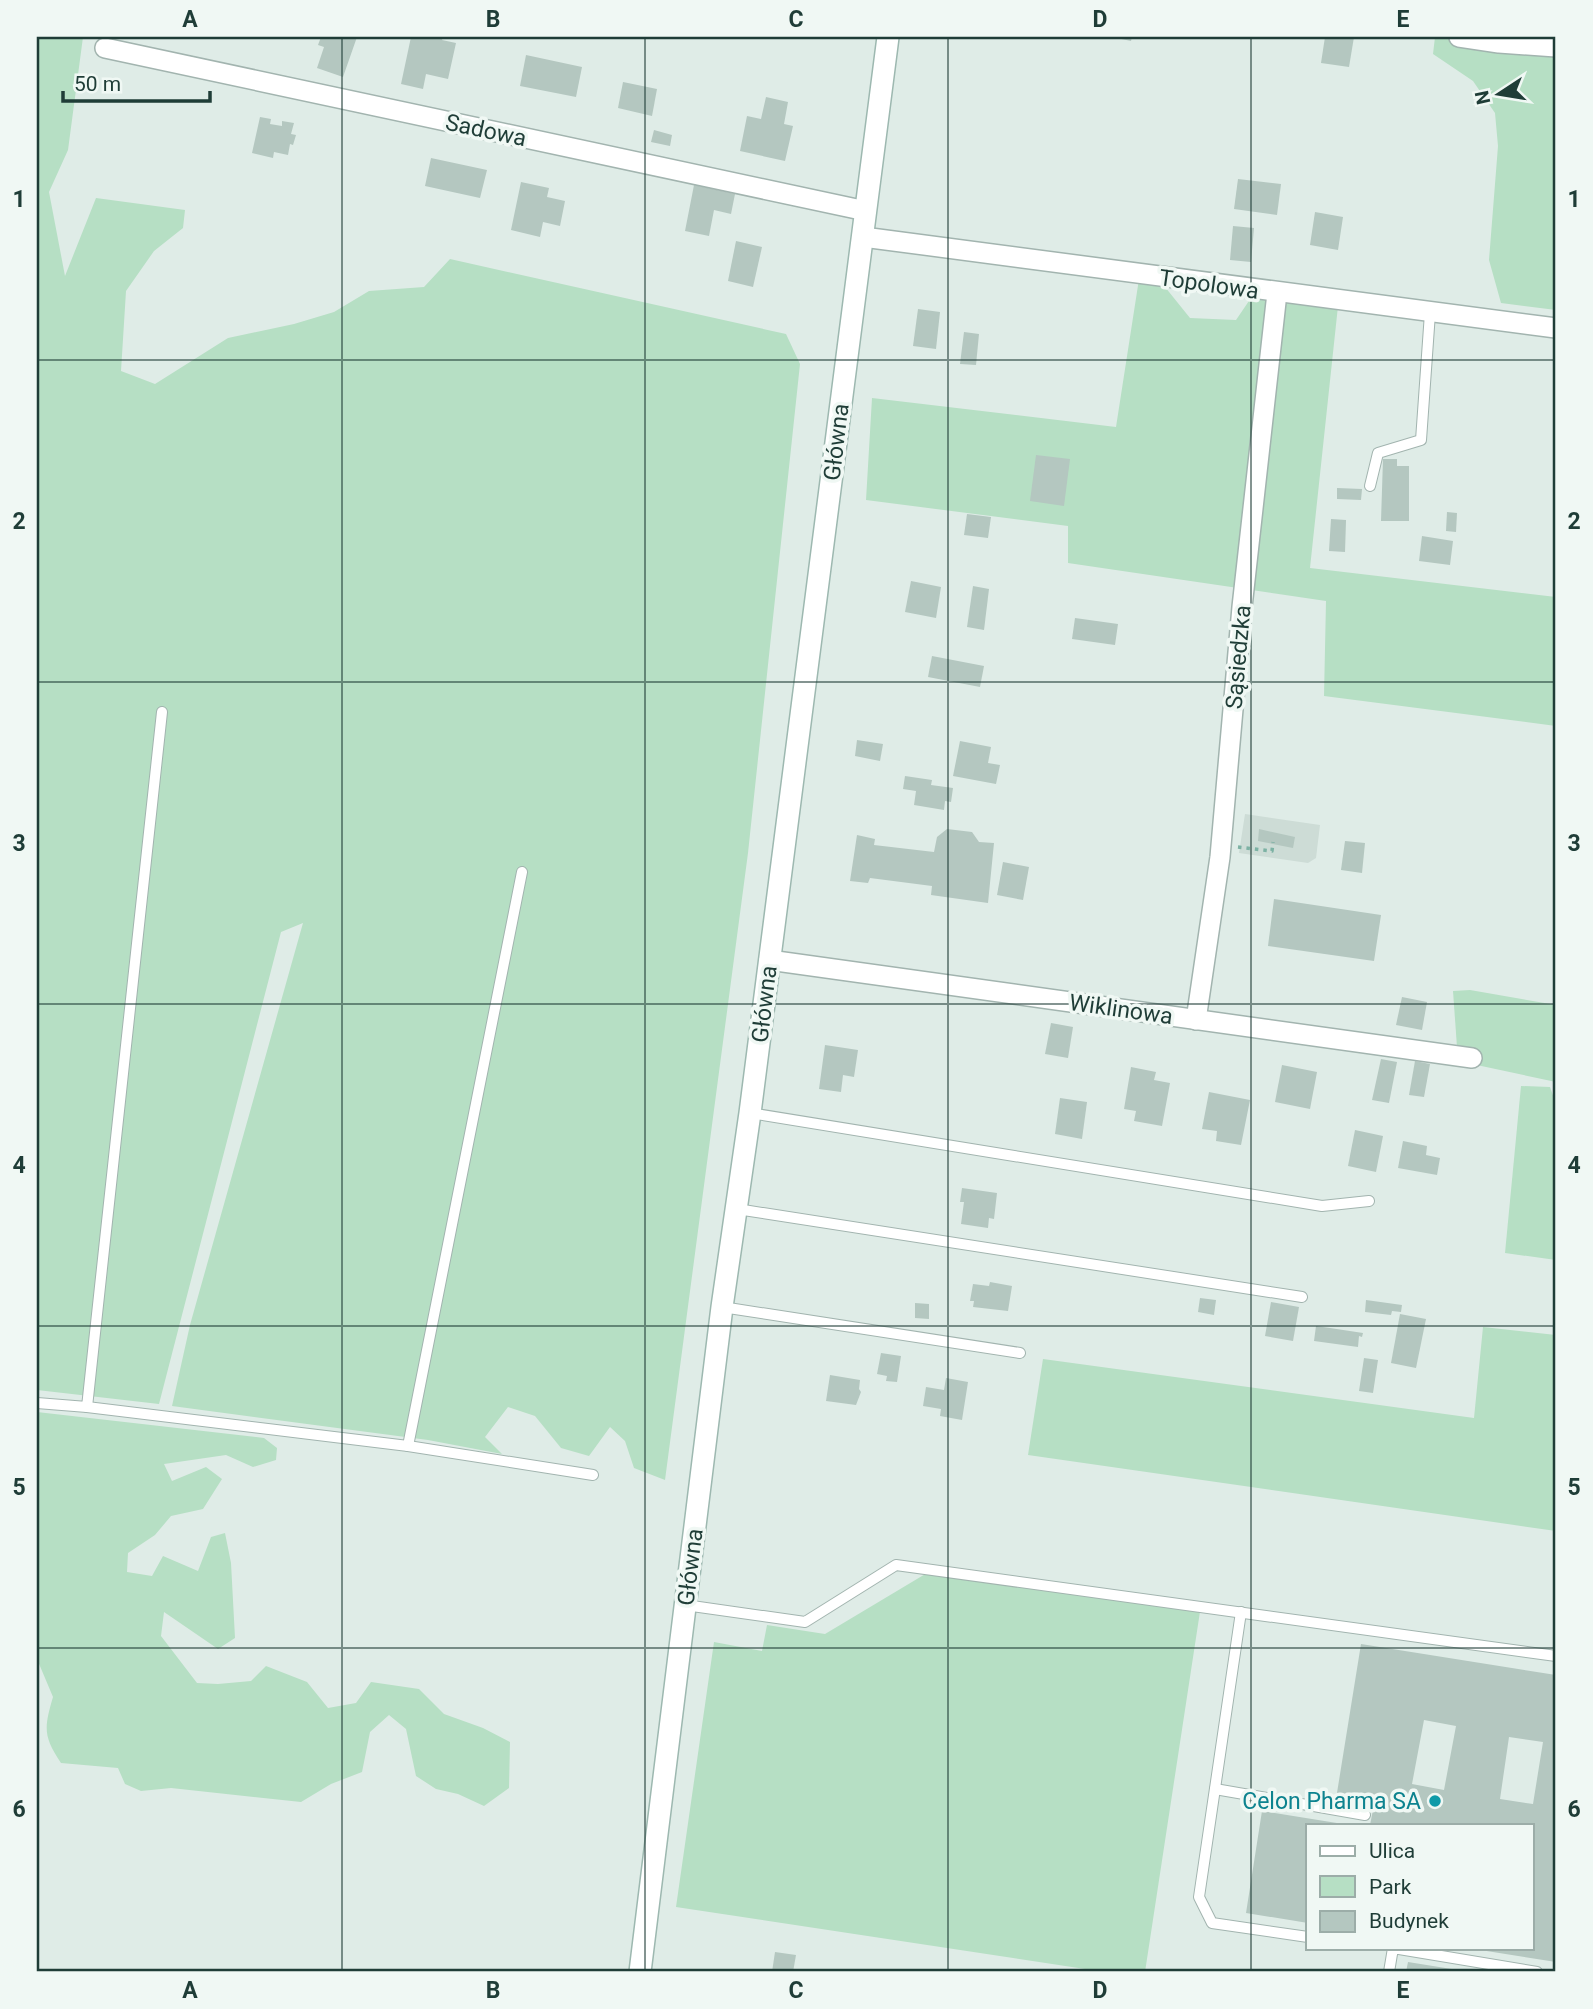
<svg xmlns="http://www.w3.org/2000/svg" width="1593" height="2009" font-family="Roboto,sans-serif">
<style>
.built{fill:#cddcd6}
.green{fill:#b6dfc4}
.building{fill:#b4c7c0;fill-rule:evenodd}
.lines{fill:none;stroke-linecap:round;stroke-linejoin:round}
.lane-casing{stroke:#a2b4af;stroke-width:12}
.street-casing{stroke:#a2b4af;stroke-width:22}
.secondary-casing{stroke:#9db8b0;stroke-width:24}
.path{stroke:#7db2a4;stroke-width:3.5;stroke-dasharray:3.5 5;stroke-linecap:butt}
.lane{stroke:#fff;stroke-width:10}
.street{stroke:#fff;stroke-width:19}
.secondary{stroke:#fff;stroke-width:21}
.grid{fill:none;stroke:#1f3d37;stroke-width:2;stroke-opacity:0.55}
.culture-dot{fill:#0f9aa8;stroke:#f0f8f4;stroke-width:2.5}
.labels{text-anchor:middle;stroke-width:7;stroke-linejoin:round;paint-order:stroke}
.street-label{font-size:23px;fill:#1f3d37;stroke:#f0f8f4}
.culture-label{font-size:23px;fill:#0d838f;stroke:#f0f8f4;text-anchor:end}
.neatline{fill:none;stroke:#1f3d37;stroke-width:2.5}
.grid-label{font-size:23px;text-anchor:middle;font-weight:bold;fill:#1f3d37}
</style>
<rect width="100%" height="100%" fill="#dfece7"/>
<path class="built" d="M1245 814 1320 825 1316 858 1308 863 1239 853Z"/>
<g class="green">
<path d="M37 37H83L68 150 49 192 65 276 96 198 185 210 183 228 154 251 126 291 121 371 155 384 228 338 294 324 334 312 369 291 424 287 450 259 786 334 800 364 748 853 665 1480 634 1468 625 1441 610 1427 589 1456 561 1448 535 1416 508 1407 485 1437 502 1454 428 1440 172 1406 190 1325 303 923 281 932 159 1404 37 1390Z"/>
<path d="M1435 37H1531L1556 40V310L1501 303 1489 260 1498 146 1495 113 1473 81 1433 54Z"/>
<path d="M1139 279 1161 282 1190 318 1236 320 1253 295 1338 306 1310 568 1556 597V726L1324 696 1326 601 1068 563V526L866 500 872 398 1116 427Z"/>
<path d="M1470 990 1556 1005V1082L1458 1061 1453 991Z"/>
<path d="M1521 1086 1550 1087 1556 1104V1260L1505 1253Z"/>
<path d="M1483 1327 1556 1335V1531L1028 1455 1043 1359 1474 1418Z"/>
<path d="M37 1412 264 1438 277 1448 276 1460 253 1467 226 1455 164 1464 172 1481 206 1467 222 1479 203 1509 171 1516 155 1535 128 1553 127 1572 152 1576 163 1556 198 1571 211 1537 225 1533 231 1563 235 1638 218 1649 164 1612 161 1636 197 1683 218 1684 251 1681 266 1666 307 1682 328 1708 356 1703 371 1682 419 1689 444 1714 483 1728 510 1742 509 1788 484 1806 458 1794 436 1789 416 1776 406 1729 389 1715 370 1732 362 1772 331 1784 301 1802 171 1788 141 1791 125 1784 118 1768 61 1763C43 1736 44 1728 53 1697L37 1659Z"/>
<path d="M927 1573 1201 1605 1145 1972H1107L1085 1969 676 1907 714 1642 762 1651 767 1625 825 1634Z"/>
</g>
<g class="building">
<path d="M321 37H357L343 77 317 68 324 47 318 45Z"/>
<path d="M411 37H443L442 40 456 43 448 79 426 74 423 89 401 84Z"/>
<path d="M1112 37H1132L1131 41Z"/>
<path d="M1325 37H1354L1349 67 1321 63Z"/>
<path d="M526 55 582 67 576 97 520 86Z"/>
<path d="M623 82 657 89 652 116 618 108Z"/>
<path d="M766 97 788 102 784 124 793 126 785 161 740 151 747 116 761 119Z"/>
<path d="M260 117 271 119 270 124 282 126V121L294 123 291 134 296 135 293 145 290 144 288 155 274 152 273 158 252 153Z"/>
<path d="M654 130 672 135 670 146 651 142Z"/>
<path d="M431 158 487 170 480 198 425 186Z"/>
<path d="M1238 179 1281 184 1277 215 1234 209Z"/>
<path d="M521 182 549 188 547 197 565 201 560 226 543 222 540 237 511 230Z"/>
<path d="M694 185 735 194 731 214 714 210 709 236 685 231Z"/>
<path d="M1315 212 1343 217 1338 250 1310 245Z"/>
<path d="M1233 226 1254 228 1251 262 1230 260Z"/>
<path d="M736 241 762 247 753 287 728 281Z"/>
<path d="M918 309 940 312 936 349 913 346Z"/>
<path d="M964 332 979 334 976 365 960 364Z"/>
<path d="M1036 455 1070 459 1064 506 1030 501Z"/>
<path d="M1383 459H1397V466H1409V521H1381Z"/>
<path d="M1337 488 1362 489 1361 500 1337 499Z"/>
<path d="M1447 512 1457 513 1456 532 1446 531Z"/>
<path d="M967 514 991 517 988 538 964 535Z"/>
<path d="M1331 519 1346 520 1345 552 1329 551Z"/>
<path d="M1422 536 1453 541 1450 565 1419 561Z"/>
<path d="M911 581 941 587 936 618 905 612Z"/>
<path d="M973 586 989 589 984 630 967 627Z"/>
<path d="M1075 618 1118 624 1115 645 1072 639Z"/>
<path d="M932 656 984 666 980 687 928 677Z"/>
<path d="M857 740 883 744 880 761 855 756Z"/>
<path d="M960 741 991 747 988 763 1000 765 996 784 953 776Z"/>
<path d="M905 776 932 780 931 785 953 788 951 802 945 801 944 810 914 805 916 791 903 789Z"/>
<path d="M947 829 972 832 979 842 994 843 988 903 931 895 932 886 870 878 868 883 850 881 857 835 875 839 874 845 934 852 937 837Z"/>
<path d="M1259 829 1295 837 1293 848 1258 841Z"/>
<path d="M1345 841 1365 843 1362 873 1341 870Z"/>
<path d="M1003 862 1029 867 1023 900 997 895Z"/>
<path d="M1274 899 1381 915 1374 961 1268 946Z"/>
<path d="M1402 997 1427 1002 1422 1030 1396 1025Z"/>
<path d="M1051 1023 1073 1027 1068 1058 1045 1054Z"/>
<path d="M825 1045 858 1050 854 1077 843 1075 841 1092 819 1089Z"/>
<path d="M1381 1059 1397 1062 1389 1103 1372 1100Z"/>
<path d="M1415 1061 1430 1064 1424 1097 1409 1095Z"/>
<path d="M1282 1065 1317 1072 1310 1109 1275 1102Z"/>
<path d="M1131 1067 1156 1072 1154 1080 1170 1083 1162 1126 1134 1121 1136 1111 1124 1109Z"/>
<path d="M1209 1092 1250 1100 1241 1145 1216 1141 1217 1131 1202 1129Z"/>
<path d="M1060 1098 1087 1102 1082 1139 1055 1134Z"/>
<path d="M1355 1130 1383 1136 1376 1172 1348 1166Z"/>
<path d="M1403 1141 1427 1146 1426 1155 1440 1158 1437 1175 1398 1168Z"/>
<path d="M962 1188 997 1193 994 1219 989 1218 988 1228 961 1224 964 1202H960Z"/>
<path d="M990 1282 1012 1286 1008 1311 973 1307 974 1301H970L973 1284 989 1286Z"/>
<path d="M1200 1298 1216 1300 1214 1315 1198 1312Z"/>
<path d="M1366 1300 1402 1305 1401 1312 1392 1311 1391 1315 1365 1312Z"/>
<path d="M1271 1302 1299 1307 1293 1341 1265 1336Z"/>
<path d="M915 1303 929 1304V1319L915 1318Z"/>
<path d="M1400 1314 1426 1319 1416 1368 1391 1363Z"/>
<path d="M1316 1326 1330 1328 1363 1333 1362 1337 1359 1336 1358 1347 1314 1341Z"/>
<path d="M881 1353 901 1356 897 1382 886 1381 887 1376 877 1374Z"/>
<path d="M1364 1358 1378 1360 1373 1393 1359 1391Z"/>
<path d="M830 1375 860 1380 859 1389 861 1392 856 1405 826 1401Z"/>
<path d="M946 1378 968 1382 962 1420 940 1416 941 1409 923 1406 926 1387 944 1390Z"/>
<path d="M1361 1644 1556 1675V1962L1474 1949 1532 1948V1825H1370L1374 1805 1336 1799ZM1424 1720 1456 1726 1444 1790 1412 1784ZM1509 1737 1543 1742 1533 1804 1500 1799Z"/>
<path d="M1262 1811 1343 1824 1308 1825V1923L1246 1913Z"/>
<path d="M775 1952 796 1955 793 1972H772Z"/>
<path d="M1408 1962 1464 1971V1972H1406Z"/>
</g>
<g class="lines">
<defs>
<g id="lane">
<path d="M1370 486 1378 453 1421 440 1430 313"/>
<path d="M750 1113 1322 1206 1369 1201"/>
<path d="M737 1209 1302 1297"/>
<path d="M722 1307 1020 1353"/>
<path d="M37 1403 87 1407 162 712"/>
<path d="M87 1407 408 1446 593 1475"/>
<path d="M408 1446 522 872"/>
<path d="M685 1605 805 1622 896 1565 1556 1656"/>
<path d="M1241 1612 1199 1897 1212 1923 1308 1937"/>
<path d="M1215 1789 1365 1815"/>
<path d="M1389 1972 1393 1948 1537 1972"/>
</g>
<g id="street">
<path d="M1459 37 1499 43 1556 47"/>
<path d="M105 48 866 211"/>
<path d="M863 237 1556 328"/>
<path d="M769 960 1472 1058"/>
<path d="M1196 1020 1220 857 1242 607 1277 293"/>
</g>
<path id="secondary" d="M640 1972 722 1307 750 1113 888 37"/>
</defs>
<use href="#lane" class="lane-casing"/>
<use href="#street" class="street-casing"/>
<use href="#secondary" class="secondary-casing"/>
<path class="path" d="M1238 847 1272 851 1273 842"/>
<use href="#lane" class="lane"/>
<use href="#street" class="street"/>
<use href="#secondary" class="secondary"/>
</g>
<path class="grid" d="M342 37V1972M645 37V1972M948 37V1972M1251 37V1972M37 360H1556M37 682H1556M37 1004H1556M37 1326H1556M37 1648H1556"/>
<circle class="culture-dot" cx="1435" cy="1801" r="7"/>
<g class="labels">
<g class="street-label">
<text transform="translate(486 130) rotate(12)" y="8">Sadowa</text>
<text transform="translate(1209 284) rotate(8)" y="8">Topolowa</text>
<text transform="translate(836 442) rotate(-83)" y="8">Główna</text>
<text transform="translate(1238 657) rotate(-85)" y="8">Sąsiedzka</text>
<text transform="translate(764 1004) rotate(-83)" y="8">Główna</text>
<text transform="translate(1121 1009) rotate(8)" y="8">Wiklinowa</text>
<text transform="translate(690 1567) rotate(-83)" y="8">Główna</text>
</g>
<g class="culture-label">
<text x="1421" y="1809">Celon Pharma SA</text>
</g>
</g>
<rect width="1593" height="2009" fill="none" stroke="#f0f8f4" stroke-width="77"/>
<rect x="1306" y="1824" width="228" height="126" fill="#f0f8f4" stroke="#9cada8" stroke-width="2"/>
<rect x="1320" y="1846" width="35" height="10" fill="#ffffff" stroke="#9cada8" stroke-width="2"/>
<text x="1369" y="1858" font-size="21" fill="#1f3d37">Ulica</text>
<rect x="1320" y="1876" width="35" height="21" fill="#b6dfc4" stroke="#9cada8" stroke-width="2"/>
<text x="1369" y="1894" font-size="21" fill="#1f3d37">Park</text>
<rect x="1320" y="1911" width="35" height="21" fill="#b4c7c0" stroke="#9cada8" stroke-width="2"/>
<text x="1369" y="1928" font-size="21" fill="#1f3d37">Budynek</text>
<g transform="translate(1499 94) rotate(258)" stroke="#f0f8f4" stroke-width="5" paint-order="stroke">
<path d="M0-5L12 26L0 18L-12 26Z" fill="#1f3d37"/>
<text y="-10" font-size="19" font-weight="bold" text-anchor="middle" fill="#1f3d37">N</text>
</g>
<path d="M63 91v10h147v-10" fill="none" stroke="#1f3d37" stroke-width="3.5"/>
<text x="74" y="91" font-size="21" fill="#1f3d37" stroke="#f0f8f4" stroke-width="5" paint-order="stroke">50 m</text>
<rect x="38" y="38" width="1516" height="1932" class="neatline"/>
<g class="grid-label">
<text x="190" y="27">A</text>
<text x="493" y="27">B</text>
<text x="796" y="27">C</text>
<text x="1100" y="27">D</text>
<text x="1403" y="27">E</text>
<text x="19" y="207">1</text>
<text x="1574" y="207">1</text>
<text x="19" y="529">2</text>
<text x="1574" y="529">2</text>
<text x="19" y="851">3</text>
<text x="1574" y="851">3</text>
<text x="19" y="1173">4</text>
<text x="1574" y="1173">4</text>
<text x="19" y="1495">5</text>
<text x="1574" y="1495">5</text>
<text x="19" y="1817">6</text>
<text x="1574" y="1817">6</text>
<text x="190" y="1998">A</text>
<text x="493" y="1998">B</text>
<text x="796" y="1998">C</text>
<text x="1100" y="1998">D</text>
<text x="1403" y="1998">E</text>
</g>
</svg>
